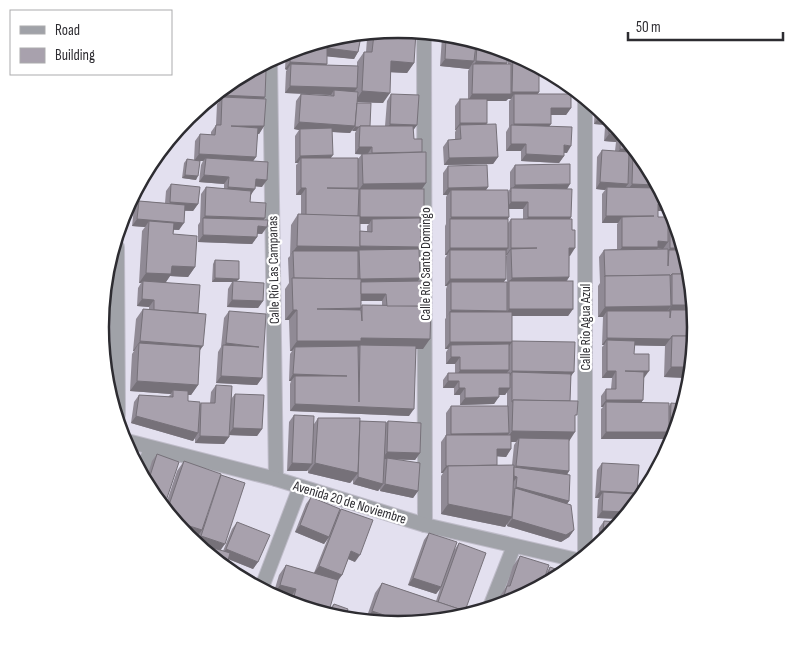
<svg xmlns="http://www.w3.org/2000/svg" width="798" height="654" font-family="'Sofia Sans Condensed',sans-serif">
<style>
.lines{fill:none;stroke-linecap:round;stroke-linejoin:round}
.minor-casing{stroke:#bfbcc9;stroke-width:16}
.tertiary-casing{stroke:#bfbcc9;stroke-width:16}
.minor{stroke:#a0a2a8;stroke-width:14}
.tertiary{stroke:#a0a2a8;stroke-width:14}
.wall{fill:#908a95;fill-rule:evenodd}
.shaded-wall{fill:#767179}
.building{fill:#a8a1ad;stroke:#767179}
.labels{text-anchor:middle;stroke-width:4.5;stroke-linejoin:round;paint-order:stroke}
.street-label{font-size:14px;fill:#2d2c31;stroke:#fff}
.rim{fill:none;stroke:#2d2c31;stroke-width:2.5}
</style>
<rect width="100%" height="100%" fill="#e3e0ef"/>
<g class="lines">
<defs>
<g id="minor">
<path d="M424 34 425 525"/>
<path d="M270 61 276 479"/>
<path d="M117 247 118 415"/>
<path d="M143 470 151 448"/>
<path d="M585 555V100"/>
<path d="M262 587 300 487"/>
<path d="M490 607 514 546"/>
</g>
<path id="tertiary" d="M123 440 276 479 425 525 577 560"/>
</defs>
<use href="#minor" class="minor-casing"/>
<use href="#tertiary" class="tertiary-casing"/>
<use href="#minor" class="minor"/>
<use href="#tertiary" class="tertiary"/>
</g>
<g class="wall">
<path d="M391 30 414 63 407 73 391 72 383 103 357 102V103L370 126H385L387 101 391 94 417 125 413 130 414 139 422 152 426 183 422 189 424 217 420 222 421 247 419 249 420 278 418 281 421 306 423 349H416L409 416 290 411V384L291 381H289L290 354 292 351H290L289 320H285V289L289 283 288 258 290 256 291 225 298 214H301V195H296V165L298 163H295V136L299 130 294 129 296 101 301 94 330 96 331 95 285 93 286 71 287 70 285 69 286 51 361 36 358 52 354 59 327 56V64L326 65 357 66V62L364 52H366L367 39 370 34ZM352 130 356 131 355 133V154H362L358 159 331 158 332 132 350 133ZM360 224H369L367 226V231H360ZM361 301H382V306L362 305 361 307Z"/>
<path d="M442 37 492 47 491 52 507 63 506 64H508V51L513 52 539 92 537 94 571 108 566 115H551L549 126 567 153H564V156L559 163 521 161V151H506V132L509 127V101L511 99H508L506 101H487V123L486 124 498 157 493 164 444 165 443 147 448 140H455V132L456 130H455V106L460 99H468V71L469 69 440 66Z"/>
<path d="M261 71 265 97 263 99 264 126 259 134 257 133 256 157 253 161 262 187 255 186 251 195 250 202 264 220 262 234H257V237L252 244 198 242V225L200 222 201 194 206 187 224 189V184L199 182 201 165 203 161H200L196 180 182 178 184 163 187 159 194 160 195 141 200 134 211 135V132L216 125 217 104 219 102H209Z"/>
<path d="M595 106 610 116 668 204 664 211H658V217H667L670 214 697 327 687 378 664 377 665 346 634 345V354L644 378 642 402 669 406 671 403 674 441 662 459 663 439H601V409L603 407H601V396L606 389H611L612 378H602V347L604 345H602L603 317H598V286L600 283 599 257 604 250 617 249V224L618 223H602V194L605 190 596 189 597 157 602 150 615 151 616 142 604 141 605 127 606 125 594 124Z"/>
<path d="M515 165 567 189 571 217 570 219 569 277 567 281 573 309 568 316H512V341L571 376 570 401 575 419 569 440V471L567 475 569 501 567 504 574 530 569 537 561 542 507 526V523L505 527 441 514V476L443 473H441V442L446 435V413L451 406H507V392L505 395H499L494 404 460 405V395H454V388H443V380L448 373H455V364H446V352L448 349H445V319L446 318V289L447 286H445V258L447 255H445V226L446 224V197L447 195H443V173L448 166 488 187 486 190 508 192 510 189V172ZM509 209H523V219H511L508 223 507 219 509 217ZM506 255H507L506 256 507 282H504ZM511 442H516L514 445 512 465H497V456L506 457 511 449Z"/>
<path d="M171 184 198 204 193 211H185L179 230H174L173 234 195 267 188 277 170 276 165 283 198 313 200 352 198 385 191 395H188V401L199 405 201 403H210L211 392 216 385 231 399 235 394 262 429 257 436 229 435V437L224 444 195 443V438L193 441 131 423 134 402 139 395 168 397 171 394 130 391 132 354 134 351H133L136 319 143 309H149V307L137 306 138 288 141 283H139L142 231 145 227 132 226 134 208 139 201 165 203 166 191Z"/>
<path d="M215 260 236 282 263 301 258 308 227 307 228 289 232 282H212L213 264Z"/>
<path d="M229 311 262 378 257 385 216 383 218 352 221 347 224 318Z"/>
<path d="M294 415 314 424 318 418 386 423 388 421 420 453 415 460 391 459 418 491 413 498 380 491V489L378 491 353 484V480L350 483 308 473V470L307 471H287L289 422Z"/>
<path d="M157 454 165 504 147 477 152 461Z"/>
<path d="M184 461 220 550 223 551 232 529 237 522 258 562 253 569 228 559 227 564 196 543 199 535 195 540 188 538 166 504 177 471Z"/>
<path d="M602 463 637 493 636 494V499L610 538 598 546 599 528 604 521 619 522 620 519 597 518 598 500 599 498H595L597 470Z"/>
<path d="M311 497 339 512 341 509 355 562 348 559 342 575 338 580 329 609 334 604 346 615 288 603 289 600 273 595 279 575 286 565 314 573 328 538 324 544 295 532 306 504Z"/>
<path d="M429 533 455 549 459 543 465 611 399 625 366 619 375 593 382 583 436 601 440 589 436 594 408 585 424 540Z"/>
<path d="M520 556 546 573 550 567 561 571 513 603 497 606 500 596 506 587 513 566Z"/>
</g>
<g class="shaded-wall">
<path d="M327 48 358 52 354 59 322 56Z"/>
<path d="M445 59 474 61 469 69 440 66Z"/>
<path d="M391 61 414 63 407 73 384 72Z"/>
<path d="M476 61 507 63 502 70 473 67Z"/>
<path d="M290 62 327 64 322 71 291 64 287 70 285 69Z"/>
<path d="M265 64 261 72 255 71Z"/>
<path d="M290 86 357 88 352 96 334 90 331 95 285 93Z"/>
<path d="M362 91 390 93 383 103 355 102Z"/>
<path d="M512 92H539L534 99 514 94 511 99H508L506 101H468L472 94H511Z"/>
<path d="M219 95 265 97 260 104 222 97 219 102H209Z"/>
<path d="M551 108H571L566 115H546Z"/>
<path d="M599 117 611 118 616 125 609 120 606 125 594 124Z"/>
<path d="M299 122 355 126 350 133 300 130V129L299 130 294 129Z"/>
<path d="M460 123H487L482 130 460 125 456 130H455Z"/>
<path d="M390 124 417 125 412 132 385 131Z"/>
<path d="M514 124H551L546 131 511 129Z"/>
<path d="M231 126H264L259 134 226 133Z"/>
<path d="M355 127H359L356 131H352Z"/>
<path d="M609 134H621L616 142 604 141Z"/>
<path d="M511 144H526L521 151H506Z"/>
<path d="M564 145 571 146 567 153 559 152Z"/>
<path d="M359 147H372L367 155 355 154Z"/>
<path d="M620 149H632L637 157 633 151 630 156H615Z"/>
<path d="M199 154 256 157 251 164 206 158 203 161H194Z"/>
<path d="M526 154 564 156 559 163 521 161Z"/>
<path d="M333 155 328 162 301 158 298 163H295L300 156Z"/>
<path d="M498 157 493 164 444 165 449 158Z"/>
<path d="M185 175 198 176 196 180 182 178Z"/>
<path d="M204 175 229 177 224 184 199 182Z"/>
<path d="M256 179 267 180 262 187 251 186Z"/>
<path d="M600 182 628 184 623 191 607 187 605 190 596 189Z"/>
<path d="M426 183 419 193 360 189 356 194 363 184Z"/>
<path d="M570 184 566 191 510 192 515 185Z"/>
<path d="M632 184 656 185 661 192 627 191Z"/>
<path d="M228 187 255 189 250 196 224 194Z"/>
<path d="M488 187 483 194 451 190 448 195H443L448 188Z"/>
<path d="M301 188H306L301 195H296Z"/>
<path d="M170 202 198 204 193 211 165 209Z"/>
<path d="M511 202H528L523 209H506Z"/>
<path d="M658 204H669L664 211H653Z"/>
<path d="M205 216 265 218 260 225 203 218Z"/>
<path d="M606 216H654L622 217 618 223H602Z"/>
<path d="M360 217H424L419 224 372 219 369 224H355Z"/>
<path d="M451 217H509L504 224 450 220Z"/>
<path d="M528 217H571L567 224H523Z"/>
<path d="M137 219 184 223 179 230 149 227V221L145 227 132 226Z"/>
<path d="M258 226 267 227 262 234 253 233Z"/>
<path d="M203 235 257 237 252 244 198 242Z"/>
<path d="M658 241 668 242 663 249 658 248 653 255 617 254 622 247Z"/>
<path d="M297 246H359L421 247 416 254 359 250 357 253 293 251 290 256Z"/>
<path d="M450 248H508L503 255 450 250 447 255H445Z"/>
<path d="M511 248H537L511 249 507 255H506Z"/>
<path d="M569 248H575L570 256 564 255Z"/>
<path d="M670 248H682L683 256 669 250 666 255H665Z"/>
<path d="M172 266 195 267 188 277 170 276 164 285 143 281 141 283H139L146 273Z"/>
<path d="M569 277 564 284 509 282 512 278Z"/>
<path d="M215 278 239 279 236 282H212Z"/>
<path d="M420 278 415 285 360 286V279Z"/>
<path d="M450 279H506L501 286 451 282 447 286H445Z"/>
<path d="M361 294H386L382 301H356Z"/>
<path d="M142 299 154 300 149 307 137 306Z"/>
<path d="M232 300 263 301 258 308 227 307Z"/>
<path d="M672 305H693L695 316 671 310 667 315H665Z"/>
<path d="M671 306 663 317 607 311 603 317H598L605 307Z"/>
<path d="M361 308 354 318 317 309Z"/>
<path d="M509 309H573L568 316H504Z"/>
<path d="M293 310H297L289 320H285Z"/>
<path d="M451 310 507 311 502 318 450 312 446 318Z"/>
<path d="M361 338 430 339 423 349 360 348V345L358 348 295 347 292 351H290L297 341Z"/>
<path d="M607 338 670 339 665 346 607 345V340L604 345H602Z"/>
<path d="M140 341 203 346 196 356 139 343 134 351H133Z"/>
<path d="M450 342H512L507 349 451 345 448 349H445Z"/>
<path d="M226 343 259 347H223Z"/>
<path d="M451 357H460L455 364H446Z"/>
<path d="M671 367H689L687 378 664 377Z"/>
<path d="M460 370H509L504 377H456Z"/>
<path d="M512 371 574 372 569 379 512 372 509 378H507Z"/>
<path d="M607 371H616L612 378H602Z"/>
<path d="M625 371H649L644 378Z"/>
<path d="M293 374 347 376H295L291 381H289Z"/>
<path d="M221 376 262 378 257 385 216 383Z"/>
<path d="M137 381 198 385 191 395 173 394V390L171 394 130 391Z"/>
<path d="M448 381H459L454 388H443Z"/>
<path d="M459 388H465L460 395H454Z"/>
<path d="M499 388H510L505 395H494Z"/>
<path d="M499 397 494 404 460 405 465 398Z"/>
<path d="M606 400H643L638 407 606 402 603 407H601Z"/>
<path d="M295 404 414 409 409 416 290 411Z"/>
<path d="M136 416 198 433 193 441 131 423Z"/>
<path d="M233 428 262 429 257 436 228 435Z"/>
<path d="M512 431 575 432 568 443 519 438 516 442H505Z"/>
<path d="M606 432H669L663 439H601Z"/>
<path d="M509 433 504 440 446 441 451 434Z"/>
<path d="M200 436 229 437 224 444 195 443Z"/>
<path d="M497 449H511L506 457 492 456Z"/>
<path d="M387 452 420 453 415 460 382 459Z"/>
<path d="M292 463 312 464 307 471H287Z"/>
<path d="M315 463 358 473 350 483 308 473Z"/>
<path d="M446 466H448L443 473H441Z"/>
<path d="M516 466 569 471 564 479 514 469Z"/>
<path d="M514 476 517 477 512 484 509 483Z"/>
<path d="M358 477 383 484 378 491 353 484Z"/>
<path d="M385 484 418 491 413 498 380 491Z"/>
<path d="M516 487 569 501 564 508 515 489Z"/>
<path d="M600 491 637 493 632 500 603 492 599 498H595Z"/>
<path d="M448 504 512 517 505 527 441 514Z"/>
<path d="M602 511 625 512 620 519 597 518Z"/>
<path d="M512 519 574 530 569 537 561 542 507 526Z"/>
<path d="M177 522 202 530 195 540 189 538Z"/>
<path d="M300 525 329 537 324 544 295 532Z"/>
<path d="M201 536 225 544 220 551 196 543Z"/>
<path d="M226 549 258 562 253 569 221 556Z"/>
<path d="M351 551 360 555 355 562 346 558Z"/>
<path d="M319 566 342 575 337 582 314 573Z"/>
<path d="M413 578 441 587 436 594 408 585Z"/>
<path d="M280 585 296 589 289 600 273 595Z"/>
<path d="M372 611 408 623 399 625 367 619Z"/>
</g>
<g class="building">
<path d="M391 30 416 32 414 63 391 61 390 93 362 91 364 52H372L374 34Z"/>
<path d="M361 36 358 52 327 48V64L290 62 291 50Z"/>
<path d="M446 38 476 44 474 61 445 59Z"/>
<path d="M477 44 492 47 491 52 508 53 507 63 476 61Z"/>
<path d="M513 51 539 69V92H512Z"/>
<path d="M291 64 358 66 357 88 290 86Z"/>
<path d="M473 64H511V94H472Z"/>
<path d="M257 70 266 71 265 97 219 95Z"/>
<path d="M334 90 358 92 355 126 299 122 301 94 334 96Z"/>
<path d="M391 94 419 95 417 125 390 124Z"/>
<path d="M514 94H571V108H551V124H514Z"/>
<path d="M222 97 266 99 264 126H231L258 128 256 157 199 154 200 134 215 135 216 125H221Z"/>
<rect x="460" y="99" width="27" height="24"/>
<path d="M357 103H371L370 126H360L359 127H355Z"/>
<path d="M599 109 610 116 611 118 599 117Z"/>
<path d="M609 120H613L632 149H620L621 134H609Z"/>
<path d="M496 124 498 157 449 158 448 140 461 139 460 125Z"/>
<path d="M511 125 572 127 571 146 564 145V156L526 154V144H511Z"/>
<path d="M360 126H413L414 139H422V152L372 153V147H359Z"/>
<path d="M332 128 333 155 300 156V129Z"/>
<path d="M602 150 629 152 628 184 600 182Z"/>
<path d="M633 151 656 185 632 184Z"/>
<path d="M426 152V183L363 184 362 154Z"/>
<path d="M206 158 268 162 267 180 256 179 255 189 228 187 229 177 204 175Z"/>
<path d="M301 158H358V188H327L359 189 358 216 306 215V188H301Z"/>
<path d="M187 159 200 161 198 176 185 175Z"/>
<path d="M570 164V184L515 185V165Z"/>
<path d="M487 165 488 187 448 188V166Z"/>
<path d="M171 184 200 187 198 204 170 202Z"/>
<path d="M206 187 251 191 250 202 266 203 265 218 205 216Z"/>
<path d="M607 187 658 188 668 204H658V217H668V242L658 241V247H622V217L654 216H606Z"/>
<path d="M511 188 572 189 571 217H528V202H511Z"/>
<rect x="360" y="189" width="64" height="28"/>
<path d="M451 190H508L509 217H451Z"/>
<path d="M139 201 185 205 184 223 137 219Z"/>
<path d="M298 214 360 216V247L297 246Z"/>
<path d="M670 214H675L682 248H670Z"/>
<path d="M203 218 268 220 267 227 258 226 257 237 203 235Z"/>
<path d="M420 218 421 247 360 246V231L372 232V219Z"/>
<rect x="450" y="219" width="58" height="29"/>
<path d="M511 219H572V230H575V248H569V277L512 278 511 249 537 248H511Z"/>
<path d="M149 221 174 223 173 234 197 236 195 267 172 266 171 274 146 273Z"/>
<path d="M419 249 420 278 360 279 359 250Z"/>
<path d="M668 249V266L669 250H682L687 274H672L670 276V275L605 276V277L604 250Z"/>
<rect x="450" y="250" width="56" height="29"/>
<path d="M293 251H358V279L294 278Z"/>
<path d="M215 260 239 261V279L215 278Z"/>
<path d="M672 274H687L693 305H672Z"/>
<path d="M670 275 671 306 605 307V276Z"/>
<path d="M292 278 361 279V308L317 309 361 310 362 321V305L431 306 430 339 361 338V341H297V310H293Z"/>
<path d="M143 281 200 285 198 313 154 310V300L142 299Z"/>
<path d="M233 281 264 283 263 301 232 300Z"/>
<path d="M422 281 421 306H387L386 294H361V282Z"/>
<rect x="509" y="281" width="64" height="28"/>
<path d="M451 282H507V311L451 310Z"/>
<path d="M109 286H110L108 318 103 317Z"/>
<path d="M143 309 206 314 203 346 140 341Z"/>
<path d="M671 310H694L697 327 695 336H672L670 339 607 338V311H670V318Z"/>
<path d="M229 311 266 314 262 378 221 376 223 345 259 347 226 343Z"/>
<rect x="450" y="312" width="62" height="30"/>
<path d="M102 318 108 320V341L103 340 101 327Z"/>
<path d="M672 336H695L689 367H671Z"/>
<path d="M607 340 635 341 634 354H649V371H625L644 372 643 400H606V389H616V371H607Z"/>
<path d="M512 341 575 342 574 372 512 371Z"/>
<path d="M104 342H108L106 356Z"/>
<path d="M139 343 200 347 198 385 137 381Z"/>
<path d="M509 344V370H460V357H451V345Z"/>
<path d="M360 345 416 346 414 409 295 404V376H347L293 374 295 347 358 346 359 402Z"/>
<path d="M512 372 571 374 570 401 513 400V402H512Z"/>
<path d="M448 373H510V388H499V397L465 398V388H459V381H448Z"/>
<path d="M216 385 232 386 229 437 200 436 201 403H215Z"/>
<path d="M173 390 188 391V401L200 402 198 433 136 416 139 395 173 397Z"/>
<path d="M235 394 264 395 262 429 233 428Z"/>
<path d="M513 400 578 401 577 415H575V432L512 431Z"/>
<path d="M606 402 669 403V432H606Z"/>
<path d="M671 403 682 404 676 433 670 432Z"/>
<path d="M451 406H508L509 433 451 434Z"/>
<path d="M294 415 314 416 312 464 292 463Z"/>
<path d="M318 418H360L358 473 315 463Z"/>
<path d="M360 421 386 422 383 484 358 477Z"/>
<path d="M388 421 421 423 420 453 387 452Z"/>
<path d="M668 433H676L674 441 667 452Z"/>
<path d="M446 435H511V449H497V465L446 466Z"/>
<path d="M519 438 569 439V471L516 466Z"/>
<path d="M157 454 179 462 165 504 149 479Z"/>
<path d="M387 458 420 463 418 491 385 484Z"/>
<path d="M184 461 221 474 202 530 177 522 168 508Z"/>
<path d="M602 463 639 465 637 493 600 491Z"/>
<path d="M514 465 512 517 448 504V466Z"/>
<path d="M514 467 570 475 569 501 516 487 517 477 514 476Z"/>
<path d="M221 475 245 483 225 544 201 536Z"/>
<path d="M515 488 571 505 574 530 566 535 512 519Z"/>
<path d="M603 492 636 494V499L624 516 625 512 602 511Z"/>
<path d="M311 497 340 509 329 537 300 525Z"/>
<path d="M341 509 373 520 360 555 351 551 342 575 319 566Z"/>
<path d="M604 521 620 522 610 538 602 543Z"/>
<path d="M237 522 270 535 258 562 226 549Z"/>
<path d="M429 533 457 542 441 587 413 578Z"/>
<path d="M197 543 230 553 227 564 197 544Z"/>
<path d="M459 543 486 553 465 611 438 602Z"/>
<path d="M520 556 549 565 543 582 513 603 501 605 507 586H510Z"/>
<path d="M286 565 338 580 329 611 292 604 296 589 280 585Z"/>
<path d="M550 567 561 571 546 581Z"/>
<path d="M382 583 468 612 408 623 372 611Z"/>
<path d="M334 604 348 609 346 615 330 612Z"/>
</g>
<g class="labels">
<g class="street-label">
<text transform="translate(425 264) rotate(-90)" y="5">Calle Río Santo Domingo</text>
<text transform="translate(273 270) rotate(-91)" y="5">Calle Río Las Campanas</text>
<text transform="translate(585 327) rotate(-90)" y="5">Calle Río Agua Azul</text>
<text transform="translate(350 502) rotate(17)" y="5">Avenida 20 de Noviembre</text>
</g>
</g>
<path d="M0 0H798V654H0ZM109 327a289 289 0 1 1 578 0a289 289 0 1 1-578 0Z" fill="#fff" fill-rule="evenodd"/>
<path class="rim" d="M109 327a289 289 0 1 1 578 0a289 289 0 1 1-578 0Z"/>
<rect x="10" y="10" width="162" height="65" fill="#ffffff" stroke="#ababad"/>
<rect x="20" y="26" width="25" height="8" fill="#a0a2a8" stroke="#ababad"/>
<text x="55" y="35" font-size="15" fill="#2d2c31">Road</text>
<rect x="20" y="48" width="25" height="15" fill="#a8a1ad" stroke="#ababad"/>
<text x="55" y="60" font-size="15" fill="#2d2c31">Building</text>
<path d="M628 32v8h155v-8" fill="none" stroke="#2d2c31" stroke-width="2.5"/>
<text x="636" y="32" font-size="15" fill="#2d2c31" stroke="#ffffff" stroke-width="4" paint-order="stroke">50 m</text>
</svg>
